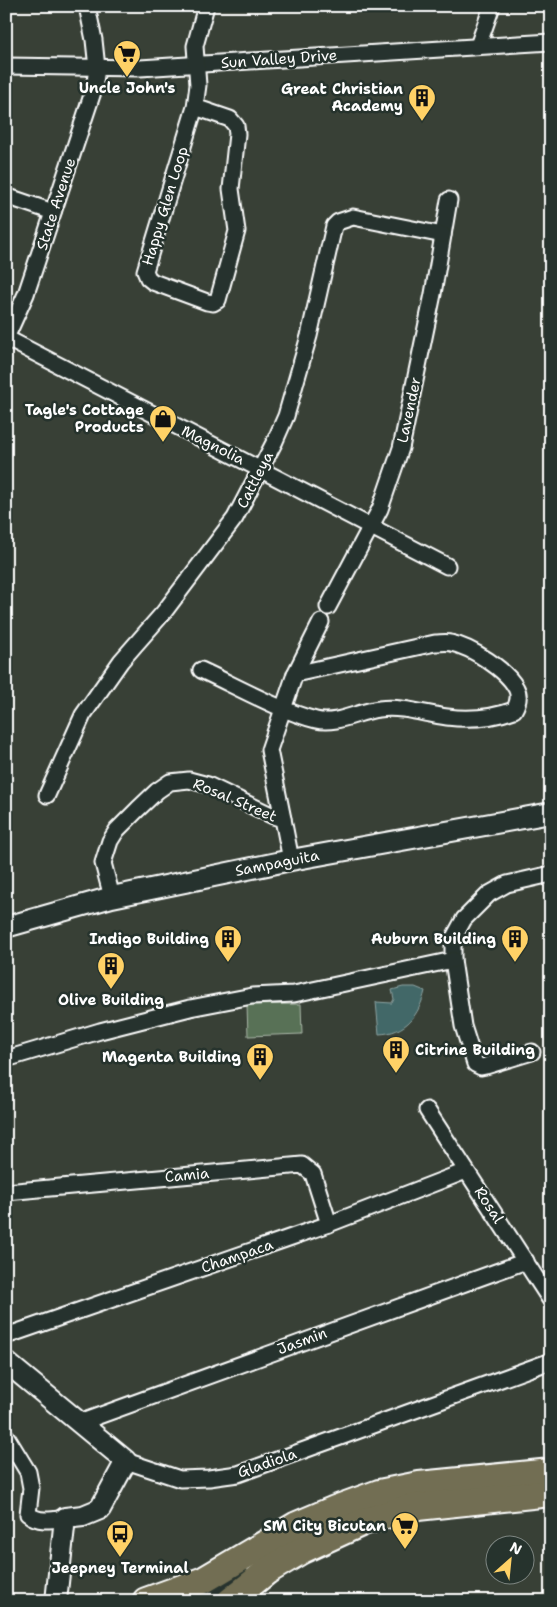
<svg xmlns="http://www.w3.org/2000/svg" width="557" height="1607" font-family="'Shantell Sans',sans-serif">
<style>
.green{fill:#587156;stroke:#acb8aa}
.water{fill:#436867;stroke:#8ea4a4}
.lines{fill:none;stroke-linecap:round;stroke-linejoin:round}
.street-casing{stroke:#fff;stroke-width:19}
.secondary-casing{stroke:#fff;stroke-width:24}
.highway-casing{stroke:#fff;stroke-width:30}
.street{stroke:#26332d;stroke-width:15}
.secondary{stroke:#26332d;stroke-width:20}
.highway{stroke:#726e52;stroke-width:26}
.labels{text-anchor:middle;stroke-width:5;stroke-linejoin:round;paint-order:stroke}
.street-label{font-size:15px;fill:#fff;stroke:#26332d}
.poi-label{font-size:15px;font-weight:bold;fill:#fff;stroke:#26332d;text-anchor:end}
</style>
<rect width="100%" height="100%" fill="#384036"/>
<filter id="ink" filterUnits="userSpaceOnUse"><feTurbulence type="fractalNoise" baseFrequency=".02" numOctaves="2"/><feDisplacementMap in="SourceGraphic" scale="10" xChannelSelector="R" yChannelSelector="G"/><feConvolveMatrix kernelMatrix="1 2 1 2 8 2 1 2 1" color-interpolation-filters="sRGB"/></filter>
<g filter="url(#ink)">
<path class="green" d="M301 1004 302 1034 248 1036 247 1005Z"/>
<path class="water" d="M403 987H415L425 991C419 1015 406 1033 379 1034L376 1002 392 1003 394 999 392 990Z"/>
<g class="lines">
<defs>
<g id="street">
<path d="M478 46 492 6"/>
<path d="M6 66 140 68 551 42"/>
<path d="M195 107 230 119 236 126 237 134 231 189 237 231 218 300 213 303 207 302 153 282 148 278 145 271 195 107 198 85 195 46 206 6"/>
<path d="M6 196 53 212"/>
<path d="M6 338 447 566"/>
<path d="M6 338 26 294 94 89 97 68 94 40 87 6"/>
<path d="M328 607 380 509 401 448 433 294 449 200"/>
<path d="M201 670C236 686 280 711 316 720 337 725 359 711 379 709 403 706 424 714 447 717 470 720 492 718 514 710 518 703 520 695 516 688 507 670 471 647 451 643 446 642 440 643 435 643L295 674"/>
<path d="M47 795 83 715 121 661 164 612 235 518 275 441 286 416 309 336 334 226 338 222 353 217 443 235"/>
<path d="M283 819 269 750 295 674 321 622"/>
<path d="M112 897 103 863 110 841 117 830 138 809 157 791 170 782 189 780 208 785 273 816 283 819 291 860"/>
<path d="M532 1052 486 1066 481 1067 475 1064 463 1026 453 960V939L464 919 489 894 507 884 551 874"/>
<path d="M6 1059 100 1031 190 1008 252 996 294 994 453 960"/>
<path d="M427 1110 551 1301"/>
<path d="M6 1192 302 1165 313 1174 329 1224"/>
<path d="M6 1336 329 1224 466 1171"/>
<path d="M79 1423 526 1261"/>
<path d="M6 1436 28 1472 31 1488 28 1514C39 1523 52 1520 65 1518"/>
<path d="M126 1461 180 1479 209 1478 238 1474 551 1361"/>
<path d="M205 1601 240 1571"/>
</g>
<g id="secondary">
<path d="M6 927 112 897 291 860 551 813"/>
<path d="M6 1362 126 1461 100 1509 83 1516 65 1518 56 1601"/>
</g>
<g id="highway">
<path d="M146 1601 204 1580 297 1525 335 1509 379 1493 419 1485 551 1472"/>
<path d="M230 1601 267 1571 302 1550 363 1522 408 1508 551 1493"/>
</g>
</defs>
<use href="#street" class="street-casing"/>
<use href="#secondary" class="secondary-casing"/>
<use href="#highway" class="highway-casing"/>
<use href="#street" class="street"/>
<use href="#secondary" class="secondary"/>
<use href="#highway" class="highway"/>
</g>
</g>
<defs>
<symbol id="supermarket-pin" viewBox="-11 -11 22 30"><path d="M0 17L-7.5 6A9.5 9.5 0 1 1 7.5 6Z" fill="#ffd166" stroke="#26332d"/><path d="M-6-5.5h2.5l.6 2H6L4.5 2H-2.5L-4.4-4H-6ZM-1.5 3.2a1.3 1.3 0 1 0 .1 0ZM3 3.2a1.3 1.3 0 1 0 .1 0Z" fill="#111"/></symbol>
<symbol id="building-pin" viewBox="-11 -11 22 30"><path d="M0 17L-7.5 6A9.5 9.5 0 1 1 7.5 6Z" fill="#ffd166" stroke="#26332d"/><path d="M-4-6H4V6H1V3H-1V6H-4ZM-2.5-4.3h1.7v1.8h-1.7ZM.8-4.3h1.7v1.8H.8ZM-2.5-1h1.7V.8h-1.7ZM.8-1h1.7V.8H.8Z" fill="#111"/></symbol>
<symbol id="shop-pin" viewBox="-11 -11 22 30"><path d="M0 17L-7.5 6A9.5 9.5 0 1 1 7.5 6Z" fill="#ffd166" stroke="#26332d"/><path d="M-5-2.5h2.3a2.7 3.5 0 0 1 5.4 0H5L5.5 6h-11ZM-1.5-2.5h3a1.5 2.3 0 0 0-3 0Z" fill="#111"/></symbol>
<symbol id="bus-pin" viewBox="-11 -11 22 30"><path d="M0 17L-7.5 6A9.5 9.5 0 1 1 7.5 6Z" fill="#ffd166" stroke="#26332d"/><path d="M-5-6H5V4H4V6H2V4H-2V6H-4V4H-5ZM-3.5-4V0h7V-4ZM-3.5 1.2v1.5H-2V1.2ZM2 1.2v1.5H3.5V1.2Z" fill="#111"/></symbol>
</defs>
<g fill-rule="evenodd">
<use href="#supermarket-pin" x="111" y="38" width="32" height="43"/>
<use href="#building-pin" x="406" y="82" width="32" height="43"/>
<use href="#shop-pin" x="147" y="403" width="32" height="43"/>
<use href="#building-pin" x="212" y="923" width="32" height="43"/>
<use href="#building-pin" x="499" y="923" width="32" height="43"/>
<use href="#building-pin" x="95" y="950" width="32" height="43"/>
<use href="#building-pin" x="380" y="1034" width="32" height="43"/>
<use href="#building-pin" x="244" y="1041" width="32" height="43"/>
<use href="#supermarket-pin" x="389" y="1510" width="32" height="43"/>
<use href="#bus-pin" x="104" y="1518" width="32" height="43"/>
</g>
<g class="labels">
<g class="street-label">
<text transform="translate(279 59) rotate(-4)" y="5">Sun Valley Drive</text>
<text transform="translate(56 204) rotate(-72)" y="5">State Avenue</text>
<text transform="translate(165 206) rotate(-73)" y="5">Happy Glen Loop</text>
<text transform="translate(409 410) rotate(-78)" y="5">Lavender</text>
<text transform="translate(213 445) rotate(27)" y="5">Magnolia</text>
<text transform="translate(255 480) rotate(-63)" y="5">Cattleya</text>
<text transform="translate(235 800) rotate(23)" y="5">Rosal Street</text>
<text transform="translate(277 863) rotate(-11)" y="5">Sampaguita</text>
<text transform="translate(187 1175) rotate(-5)" y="5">Camia</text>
<text transform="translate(489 1205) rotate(57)" y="5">Rosal</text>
<text transform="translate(237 1256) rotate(-19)" y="5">Champaca</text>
<text transform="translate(302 1341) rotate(-20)" y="5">Jasmin</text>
<text transform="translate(267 1463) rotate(-19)" y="5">Gladiola</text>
</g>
<g class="poi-label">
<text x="127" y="93" text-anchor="middle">Uncle John's</text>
<text x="403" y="94">Great Christian<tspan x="403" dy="17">Academy</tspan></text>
<text x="144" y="415">Tagle's Cottage<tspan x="144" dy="17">Products</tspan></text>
<text x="209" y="944">Indigo Building</text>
<text x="496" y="944">Auburn Building</text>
<text x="111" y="1005" text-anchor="middle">Olive Building</text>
<text x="415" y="1055" text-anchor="start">Citrine Building</text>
<text x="241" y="1062">Magenta Building</text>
<text x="386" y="1531">SM City Bicutan</text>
<text x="120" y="1573" text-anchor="middle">Jeepney Terminal</text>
</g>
</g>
<rect width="557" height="1607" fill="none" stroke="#26332d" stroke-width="25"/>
<rect x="12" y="12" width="532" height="1582" fill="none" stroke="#fff" stroke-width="2" filter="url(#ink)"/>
<g transform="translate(510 1560) rotate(27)"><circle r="24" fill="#26332d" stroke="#7d8581"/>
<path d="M0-4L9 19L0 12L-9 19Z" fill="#ffd166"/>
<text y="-8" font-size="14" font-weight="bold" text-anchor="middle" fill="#ffffff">N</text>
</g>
</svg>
